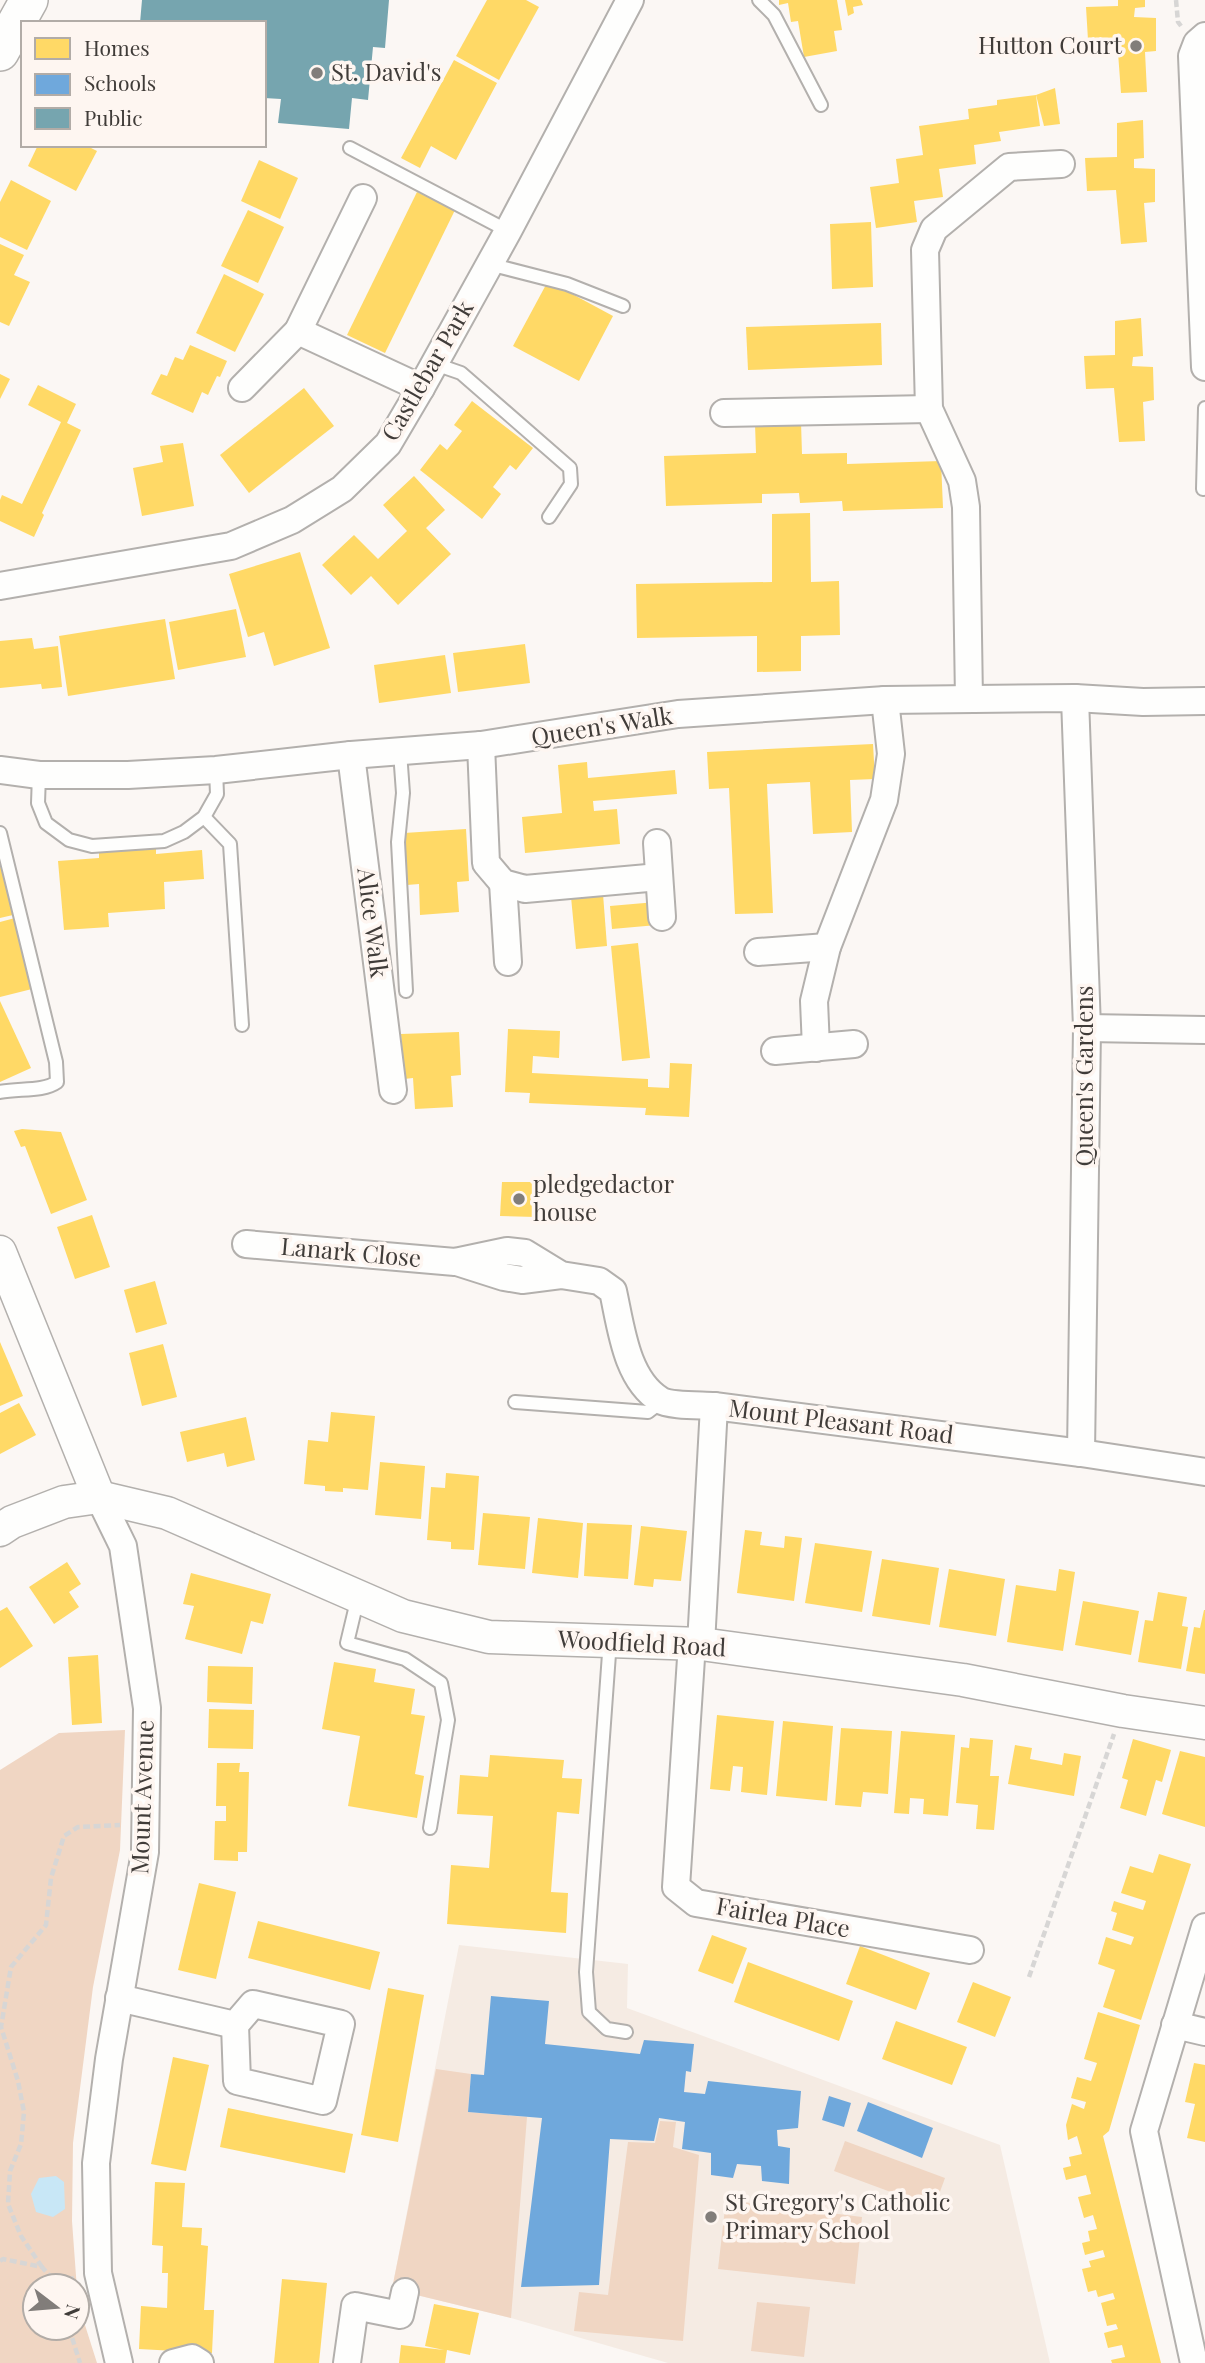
<svg xmlns="http://www.w3.org/2000/svg" width="1205" height="2363" font-family="'Playfair Display',serif">
<style>
.built{fill:#f5ebe3}
.green{fill:#f0d6c3;fill-rule:evenodd}
.water{fill:#c8e7f6}
.homes{fill:#ffd966}
.schools{fill:#6fa8dc}
.public{fill:#76a5af}
.lines{fill:none;stroke-linecap:round;stroke-linejoin:round}
.service-casing{stroke:#b3b0ad;stroke-width:16}
.minor-casing{stroke:#b3b0ad;stroke-width:30}
.tertiary-casing{stroke:#b3b0ad;stroke-width:35}
.secondary-casing{stroke:#b3b0ad;stroke-width:40}
.path{stroke:#d7d6d5;stroke-width:4.5;stroke-dasharray:7 3.5;stroke-linecap:butt}
.service{stroke:#fefefd;stroke-width:12}
.minor{stroke:#fefefd;stroke-width:26}
.tertiary{stroke:#fefefd;stroke-width:32}
.secondary{stroke:#fefefd;stroke-width:37}
.poi-dot{fill:#817d7a;stroke:#fef6f1;stroke-width:2.5}
.labels{text-anchor:middle;stroke-width:7;stroke-linejoin:round;paint-order:stroke}
.poi-label{font-size:24px;fill:#403c39;stroke:#fef6f1;text-anchor:start}
.street-label{font-size:24px;fill:#403c39;stroke:#fef6f1}
</style>
<rect width="100%" height="100%" fill="#fbf7f4"/>
<path class="built" d="M459 1945 628 1964 627 2008 1000 2145 1050 2363H668L511 2318 392 2289Z"/>
<g class="green">
<path d="M125 1730 120 1850 93 1987 73 2143 72 2221 78 2303 97 2363H0V1770L59 1733ZM35 2286H77V2328H35Z"/>
<path d="M436 2069 471 2074 468 2112 527 2117 511 2318 392 2289Z"/>
<path d="M660 2121 676 2122 673 2147 699 2155 683 2341 574 2331 579 2292 608 2295 628 2142 655 2143Z"/>
<path d="M845 2141 945 2178 934 2208 834 2171Z"/>
<path d="M726 2200 862 2217 855 2284 718 2269Z"/>
<path d="M757 2302 810 2307 804 2357 751 2351Z"/>
</g>
<path class="water" d="M56 2176 64 2182 65 2209 53 2217 36 2212 31 2194 39 2178Z"/>
<g class="homes">
<path d="M487 0H526L539 7 499 80 456 56Z"/>
<path d="M779 0H837L842 30 834 31 837 51 804 57 798 21 791 22 788 3 779 5Z"/>
<path d="M845 0H861L863 5 853 7 854 13 848 16Z"/>
<path d="M1118 0H1145V7L1135 8 1134 17 1156 18V51L1145 52 1147 92 1121 93 1117 39 1088 40 1086 7 1118 6Z"/>
<path d="M454 60 497 83 456 160 431 146 420 168 401 158Z"/>
<path d="M1055 88 1060 124 1044 126 1036 95Z"/>
<path d="M1036 95 1040 126 999 132 1001 141 974 145 976 164 939 169 943 197 914 201 917 222 876 228 870 187 899 183 896 159 923 155 919 126 969 119 968 109 997 105V100Z"/>
<path d="M1143 120 1144 158 1134 159V168L1155 169V202L1144 203 1147 242 1121 244 1116 190 1087 191 1085 158 1117 157V123Z"/>
<path d="M38 145H85L97 151 76 191 28 166Z"/>
<path d="M259 160 298 178 280 219 241 201Z"/>
<path d="M11 180 51 201 27 250 0 237V202Z"/>
<path d="M417 192 455 210 385 353 347 335Z"/>
<path d="M248 210 284 227 258 283 221 266Z"/>
<path d="M871 222 873 287 832 289 830 224Z"/>
<path d="M0 244 24 255 14 275 30 282 9 326 0 322Z"/>
<path d="M224 274 264 294 235 352 196 333Z"/>
<path d="M548 281 613 316 579 381 513 346Z"/>
<path d="M1141 318 1143 356 1133 357 1132 366 1153 367 1154 400 1143 402 1145 441 1119 442 1114 388 1086 389 1084 356 1115 355V321Z"/>
<path d="M881 323 882 365 748 370 746 327Z"/>
<path d="M190 345 227 361 220 377 217 376 208 395 202 392 193 413 151 394 161 374 167 376 175 357 183 360Z"/>
<path d="M0 374 10 379 0 399Z"/>
<path d="M38 385 76 404 67 423 81 430 42 513 44 515 34 537 0 521V500L2 495 22 504 61 422 28 405Z"/>
<path d="M304 388 334 426 249 493 220 455Z"/>
<path d="M472 401 533 448 516 470 510 465 493 487 501 494 482 519 420 470 440 444 447 450 462 431 454 425Z"/>
<path d="M801 422 802 454 847 453V464L941 461 943 508 843 511 842 501 800 503 799 493 762 494V503L666 506 664 456 756 453 755 424Z"/>
<path d="M183 443 194 506 142 516 133 468 163 462 160 446Z"/>
<path d="M414 476 445 510 426 528 451 554 398 605 371 576 351 595 322 565 354 535 378 559 407 531 383 505Z"/>
<path d="M810 513 811 582 839 581 840 635 801 636V671L757 672V636L637 638 636 584 772 582V514Z"/>
<path d="M300 552 330 648 274 666 264 632 248 637 229 574Z"/>
<path d="M236 609 246 657 178 670 169 622Z"/>
<path d="M165 619 175 679 68 696 59 636Z"/>
<path d="M32 638 34 649 58 646 62 687 42 689 41 684 0 688V641Z"/>
<path d="M525 644 530 683 458 692 453 653Z"/>
<path d="M445 655 451 693 379 703 374 665Z"/>
<path d="M873 744 875 779 850 780 852 832 813 834 810 782 767 784 773 913 735 914 729 788 709 789 707 752Z"/>
<path d="M587 762 588 778 675 770 677 794 593 801 594 811 617 809 620 844 525 853 522 817 562 813 558 765Z"/>
<path d="M466 829 469 881 457 882 459 912 420 915 419 884 407 885 404 833Z"/>
<path d="M156 846V854L202 850 204 879 164 882 165 909 108 913 109 927 64 930 58 861 99 858V851Z"/>
<path d="M0 865 13 915 0 918Z"/>
<path d="M603 894 607 946 576 949 571 897Z"/>
<path d="M656 902 657 925 612 929 610 906Z"/>
<path d="M15 918 32 989 0 997V922Z"/>
<path d="M638 943 650 1058 622 1061 611 946Z"/>
<path d="M0 1001 31 1068 0 1082Z"/>
<path d="M508 1029 560 1031 559 1058 533 1056 532 1073 648 1079V1087L669 1088 670 1063 692 1064 689 1117 645 1115 646 1108 529 1103 530 1093 505 1092Z"/>
<path d="M459 1032 461 1075 451 1076 453 1107 415 1109 413 1078 404 1079 401 1034Z"/>
<path d="M22 1129 61 1132 87 1200 51 1214 25 1146 21 1147 14 1131Z"/>
<path d="M502 1182H536V1217L500 1216Z"/>
<path d="M92 1215 110 1267 75 1279 57 1227Z"/>
<path d="M155 1281 167 1324 136 1333 124 1290Z"/>
<path d="M0 1342 23 1396 0 1406Z"/>
<path d="M163 1344 177 1397 142 1406 129 1353Z"/>
<path d="M19 1403 36 1435 0 1454V1413Z"/>
<path d="M331 1412 375 1416 368 1490 343 1488V1492L325 1491V1486L304 1484 308 1440 328 1442Z"/>
<path d="M246 1417 255 1460 227 1467 224 1453 187 1462 180 1432Z"/>
<path d="M380 1462 425 1466 421 1519 375 1515Z"/>
<path d="M446 1473 479 1476 474 1550 451 1549V1542L427 1540 431 1487 445 1488Z"/>
<path d="M483 1513 530 1517 525 1569 478 1565Z"/>
<path d="M538 1518 583 1523 578 1578 532 1573Z"/>
<path d="M587 1523 632 1525 628 1579 584 1576Z"/>
<path d="M641 1526 687 1531 681 1581 654 1579 653 1587 634 1585Z"/>
<path d="M745 1530 762 1532 760 1545 784 1548 785 1536 802 1538 794 1601 737 1593Z"/>
<path d="M815 1543 872 1551 862 1612 805 1603Z"/>
<path d="M882 1559 939 1568 930 1625 872 1616Z"/>
<path d="M67 1562 81 1584 69 1592 79 1607 54 1624 29 1587Z"/>
<path d="M949 1569 1005 1579 996 1636 939 1627Z"/>
<path d="M1059 1569 1075 1572 1063 1651 1007 1642 1016 1585 1056 1591Z"/>
<path d="M191 1573 271 1594 263 1624 251 1621 242 1654 185 1639 194 1606 183 1604Z"/>
<path d="M1158 1592 1187 1597 1182 1626 1188 1627 1181 1669 1138 1662 1145 1620 1153 1621Z"/>
<path d="M1083 1601 1139 1611 1131 1655 1075 1645Z"/>
<path d="M7 1607 33 1646 0 1668V1611Z"/>
<path d="M1204 1610H1205V1674L1186 1671 1194 1627 1200 1628Z"/>
<path d="M98 1655 102 1723 72 1725 68 1657Z"/>
<path d="M334 1662 376 1669 374 1682 415 1689 411 1714 425 1716 415 1774 424 1776 417 1818 348 1806 360 1736 322 1729Z"/>
<path d="M208 1666 253 1667 252 1704 207 1702Z"/>
<path d="M209 1709 254 1710 253 1749 208 1748Z"/>
<path d="M717 1715 774 1721 767 1795 741 1792 743 1767 733 1766 730 1791 710 1789Z"/>
<path d="M783 1721 833 1726 827 1801 776 1796Z"/>
<path d="M841 1728 892 1731 888 1794 863 1792 861 1807 835 1805Z"/>
<path d="M901 1731 955 1735 948 1816 923 1814 924 1799 910 1798 909 1814 894 1813Z"/>
<path d="M970 1738 993 1740 990 1776H999L994 1830 976 1829 978 1805 956 1803 961 1747 969 1748Z"/>
<path d="M1133 1739 1171 1750 1162 1782 1156 1780 1146 1816 1120 1808 1128 1780 1122 1778Z"/>
<path d="M1015 1745 1032 1748 1030 1759 1062 1765 1064 1753 1081 1756 1074 1796 1008 1784Z"/>
<path d="M1180 1751 1205 1757V1827L1162 1814Z"/>
<path d="M490 1755 564 1760 562 1778 582 1779 579 1814 557 1812 551 1892 568 1893 566 1933 447 1924 451 1865 489 1868 493 1816 457 1814 460 1775 488 1777Z"/>
<path d="M217 1763H240L239 1772H249L247 1852H238V1861L214 1860 215 1821H226V1806H216Z"/>
<path d="M1159 1854 1191 1864 1141 2020 1103 2007 1115 1970 1098 1964 1106 1937 1131 1945 1134 1937 1112 1930 1117 1913 1111 1911 1114 1901 1143 1910 1146 1901 1121 1893 1130 1866 1153 1873Z"/>
<path d="M199 1883 236 1892 216 1979 178 1970Z"/>
<path d="M258 1921 380 1952 370 1990 248 1958Z"/>
<path d="M712 1935 747 1948 733 1984 698 1971Z"/>
<path d="M860 1946 930 1973 916 2010 846 1984Z"/>
<path d="M748 1962 853 2001 839 2041 734 2002Z"/>
<path d="M973 1982 1011 1997 995 2037 957 2022Z"/>
<path d="M388 1988 424 1995 398 2142 361 2135Z"/>
<path d="M1098 2012 1140 2025 1109 2131 1103 2136 1161 2363H1112L1111 2360 1125 2357 1122 2345 1108 2348 1104 2333 1118 2329 1116 2324 1107 2326 1101 2303 1115 2299 1113 2293 1098 2297 1096 2290 1088 2292 1082 2269 1091 2267 1089 2261 1105 2257 1103 2250 1085 2255 1082 2243 1090 2241 1088 2231 1097 2229 1093 2215 1084 2218 1078 2197 1091 2194 1086 2175 1066 2180 1063 2168 1071 2166 1069 2157 1082 2154 1077 2136 1068 2140 1066 2125 1072 2104 1084 2109 1086 2102 1071 2098 1077 2077 1091 2081 1097 2063 1084 2059Z"/>
<path d="M896 2021 967 2047 952 2085 882 2059Z"/>
<path d="M173 2057 209 2065 186 2171 151 2164Z"/>
<path d="M1194 2063 1205 2065V2142L1187 2138 1195 2104 1185 2102Z"/>
<path d="M228 2108 353 2134 345 2173 220 2147Z"/>
<path d="M155 2182 185 2183 182 2227 202 2228 201 2245 208 2246 204 2310H214L212 2353 139 2349 141 2306 167 2308 168 2273H162L163 2246 152 2245Z"/>
<path d="M282 2279 327 2283 319 2363H274Z"/>
<path d="M434 2304 479 2313 470 2355 447 2350 445 2363H399L401 2345 444 2350 425 2346Z"/>
</g>
<g class="schools">
<path d="M491 1996 549 2001 545 2044 640 2054 644 2040 694 2044 691 2072 686 2071 684 2092 705 2094 708 2081 801 2091 798 2128 777 2130 778 2146 790 2148 789 2184 762 2181 761 2166 737 2164 733 2178 711 2175V2153L682 2149 685 2122 659 2118 654 2141 610 2139 599 2285 521 2287 542 2118 468 2112 471 2074 484 2075Z"/>
<path d="M829 2096 851 2103 844 2127 822 2120Z"/>
<path d="M868 2102 933 2128 922 2158 857 2131Z"/>
</g>
<path class="public" d="M142 0H389L385 48 373 47 368 100 352 98 349 129 278 123 281 99 264 98V23H140Z"/>
<g class="lines">
<defs>
<g id="service">
<path d="M759 0 774 15 821 105"/>
<path d="M350 148 508 231"/>
<path d="M489 264 567 284 623 306"/>
<path d="M435 364 461 373 570 468 571 484 549 517"/>
<path d="M1203 489 1205 408"/>
<path d="M400 752 403 793 398 842 406 991"/>
<path d="M39 775 38 803 46 823 69 840 92 846 164 841 184 832 204 817 217 794 216 770"/>
<path d="M204 817 230 844 242 1025"/>
<path d="M0 833 56 1062 57 1082C43 1092 18 1088 0 1092"/>
<path d="M515 1402 648 1412 661 1402"/>
<path d="M358 1597 347 1643 405 1659 441 1683 448 1720 430 1828"/>
<path d="M610 1640 586 1972 589 2012 607 2029 626 2032"/>
</g>
<g id="minor">
<path d="M1205 36 1197 43 1192 56 1205 367"/>
<path d="M298 331 421 388"/>
<path d="M242 388 298 331 363 198"/>
<path d="M724 413 929 409"/>
<path d="M0 586 231 546 292 520 342 489 388 444 421 388 508 231 630 0"/>
<path d="M1075 698 1087 1028 1081 1453"/>
<path d="M969 699 966 507 962 481 929 409 925 250 934 229 1009 167 1061 164"/>
<path d="M481 745 486 863 503 883 525 889 659 877"/>
<path d="M351 755 393 1090"/>
<path d="M0 770 39 775H128L216 770 351 755 481 745 678 714 885 700 1075 698 1143 702 1205 701"/>
<path d="M657 843 662 917"/>
<path d="M503 883 508 962"/>
<path d="M758 952 827 947"/>
<path d="M1087 1028 1205 1030"/>
<path d="M816 1048 814 1001 827 947 884 800 891 754 885 700"/>
<path d="M775 1051 854 1044"/>
<path d="M246 1244 455 1262 507 1251 525 1253 561 1275 599 1281 613 1291C621 1327 626 1379 660 1400 669 1406 702 1405 714 1406"/>
<path d="M457 1262 504 1277 522 1280 561 1275"/>
<path d="M99 1497 123 1546 147 1708 145 1852 109 2059 96 2163 98 2273 119 2363"/>
<path d="M692 1643 676 1887 696 1903 970 1950"/>
<path d="M701 1644 714 1406 1081 1453 1205 1472"/>
<path d="M119 1998 235 2025 237 2081 323 2101 341 2024 253 2004 235 2025"/>
<path d="M1175 2025 1205 2032"/>
<path d="M173 2363 192 2358 200 2363"/>
<path d="M347 2363 355 2306 400 2315 405 2292"/>
<path d="M1194 2363 1144 2131 1205 1927"/>
</g>
<g id="tertiary">
<path d="M0 1252 99 1497"/>
<path d="M0 1530 12 1522 64 1502 99 1497 167 1513 403 1616 489 1637 701 1644 963 1680 1123 1711 1205 1723"/>
</g>
<path id="secondary" d="M0 52 29 0"/>
</defs>
<use href="#service" class="service-casing"/>
<use href="#minor" class="minor-casing"/>
<use href="#tertiary" class="tertiary-casing"/>
<use href="#secondary" class="secondary-casing"/>
<g class="path">
<path d="M1176 0 1178 22 1181 26"/>
<path d="M1029 1977 1114 1734"/>
<path d="M0 2261 3 2259 42 2267 59 2286"/>
<path d="M42 2267 21 2236 8 2204 10 2171 21 2144 24 2112 18 2081 1 2027 11 1967 46 1925 51 1878 64 1836 78 1827 120 1825"/>
<path d="M59 2283 74 2278"/>
<path d="M69 2328 80 2363"/>
</g>
<use href="#service" class="service"/>
<use href="#minor" class="minor"/>
<use href="#tertiary" class="tertiary"/>
<use href="#secondary" class="secondary"/>
</g>
<g class="poi-dot">
<circle cx="1136" cy="46" r="7"/>
<circle cx="317" cy="73" r="7"/>
<circle cx="519" cy="1199" r="7"/>
<circle cx="711" cy="2217" r="7"/>
</g>
<g class="labels">
<g class="poi-label">
<text x="1122" y="54" text-anchor="end">Hutton Court</text>
<text x="331" y="81">St. David's</text>
<text x="533" y="1193">pledgedactor<tspan x="533" dy="28">house</tspan></text>
<text x="725" y="2211">St Gregory's Catholic<tspan x="725" dy="28">Primary School</tspan></text>
</g>
<g class="street-label">
<text transform="translate(428 371) rotate(-60)" y="8">Castlebar Park</text>
<text transform="translate(602 727) rotate(-9)" y="8">Queen's Walk</text>
<text transform="translate(372 923) rotate(83)" y="8">Alice Walk</text>
<text transform="translate(1085 1076) rotate(-90)" y="8">Queen's Gardens</text>
<text transform="translate(351 1253) rotate(5)" y="8">Lanark Close</text>
<text transform="translate(841 1422) rotate(7)" y="8">Mount Pleasant Road</text>
<text transform="translate(642 1644) rotate(3)" y="8">Woodfield Road</text>
<text transform="translate(143 1797) rotate(-88)" y="8">Mount Avenue</text>
<text transform="translate(783 1918) rotate(10)" y="8">Fairlea Place</text>
</g>
</g>
<rect x="21" y="21" width="245" height="126" fill="#fef6f1" stroke="#b2aca7" stroke-width="2"/>
<rect x="35" y="38" width="35" height="21" fill="#ffd966" stroke="#b2aca7" stroke-width="2"/>
<text x="84" y="56" font-size="21" fill="#403c39">Homes</text>
<rect x="35" y="74" width="35" height="21" fill="#6fa8dc" stroke="#b2aca7" stroke-width="2"/>
<text x="84" y="91" font-size="21" fill="#403c39">Schools</text>
<rect x="35" y="108" width="35" height="21" fill="#76a5af" stroke="#b2aca7" stroke-width="2"/>
<text x="84" y="126" font-size="21" fill="#403c39">Public</text>
<g transform="translate(56 2307) rotate(106)"><circle r="33" fill="#fef6f1" stroke="#b2aca7" stroke-width="2"/>
<path d="M0-5L12 26L0 18L-12 26Z" fill="#817d7a"/>
<text y="-10" font-size="19" font-weight="bold" text-anchor="middle" fill="#403c39">N</text>
</g>
</svg>
